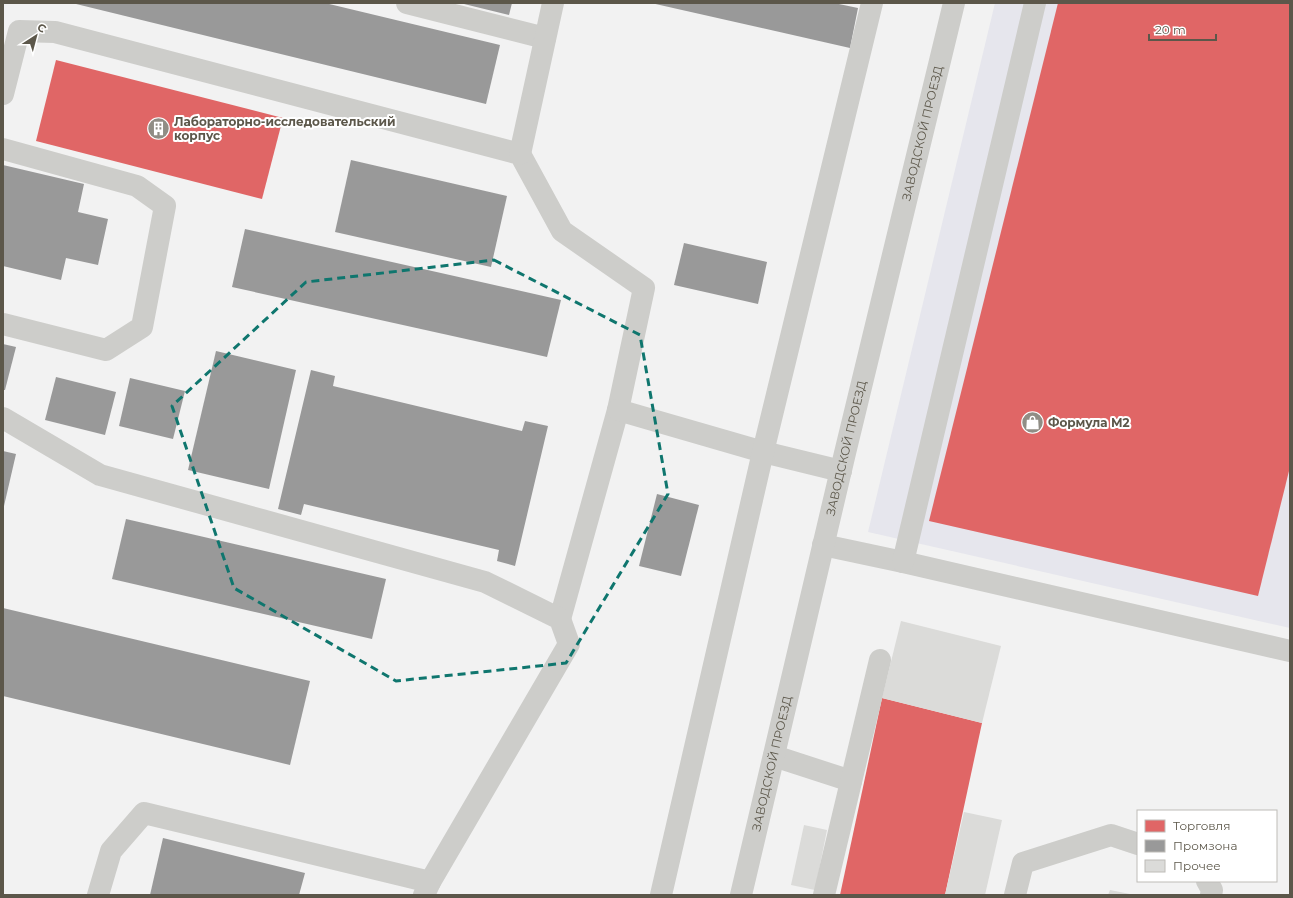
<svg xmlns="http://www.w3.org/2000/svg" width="1293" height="898" font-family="Montserrat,sans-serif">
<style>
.commercial{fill:#e6e6ed}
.shops{fill:#e06666}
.industry{fill:#999}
.building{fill:#dbdbd9}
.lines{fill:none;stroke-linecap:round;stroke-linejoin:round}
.minor{stroke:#cdcdca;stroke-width:22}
.marked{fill:none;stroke:#0f766e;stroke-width:3;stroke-dasharray:8 5;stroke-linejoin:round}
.labels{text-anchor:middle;stroke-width:4;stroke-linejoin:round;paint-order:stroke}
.poi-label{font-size:12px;font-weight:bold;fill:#5c574a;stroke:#fff;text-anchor:start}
.street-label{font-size:12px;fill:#5c574a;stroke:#fff}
</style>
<rect width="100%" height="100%" fill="#f2f2f2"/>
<path class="commercial" d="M995 3H1290V628L868 532Z"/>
<g class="shops">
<path d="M1058 3H1290V467L1258 596 929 521Z"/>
<path d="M56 60 283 118 262 199 36 141Z"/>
<path d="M882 698 982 723 945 895H840Z"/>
</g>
<g class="industry">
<path d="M72 3H325L500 45 486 104Z"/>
<path d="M464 3H512L509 15 464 4Z"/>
<path d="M651 3H834L858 8 850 48Z"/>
<path d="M351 160 507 196 491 267 335 232Z"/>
<path d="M3 165 84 184 78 212 108 219 98 265 66 258 61 280 3 266Z"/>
<path d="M245 229 561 300 547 357 232 287Z"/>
<path d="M684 243 767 262 758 304 674 285Z"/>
<path d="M3 344 16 347 5 390H3Z"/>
<path d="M216 351 296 370 269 489 188 470Z"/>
<path d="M311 370 335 376 333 386 522 431 525 421 548 426 515 566 497 561 499 550 304 504 301 515 278 509Z"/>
<path d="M56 377 116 392 105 435 45 420Z"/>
<path d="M130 378 185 391 173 439 119 426Z"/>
<path d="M3 451 16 454 4 506 3 505Z"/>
<path d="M657 494 699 505 681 576 639 566Z"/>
<path d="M126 519 386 579 372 639 112 579Z"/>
<path d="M3 608 310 681 290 765 3 696Z"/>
<path d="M163 838 305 873 299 895H150Z"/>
</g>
<g class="building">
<path d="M901 621 1001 646 982 723 882 698Z"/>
<path d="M964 812 1002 820 985 895H945Z"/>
<path d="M804 825 827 830 815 890 791 885Z"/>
<path d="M1110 890 1130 894V895H1108Z"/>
</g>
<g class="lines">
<g class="minor">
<path d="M407 3 545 38"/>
<path d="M3 94 19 31 55 32 520 154 562 231 644 288 618 410 560 619"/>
<path d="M3 149 137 186 165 206 142 327 106 350 3 324"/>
<path d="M520 154 553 3"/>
<path d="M618 410 763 452 841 471"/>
<path d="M3 418 100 475 485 582 560 619 569 644 430 882 424 895"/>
<path d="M823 545 903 562 1290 651"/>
<path d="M903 562 1035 3"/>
<path d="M774 756 851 781"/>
<path d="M1207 881 1212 890 1211 895"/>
<path d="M98 895 111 851 144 813 430 882"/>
<path d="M661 895 763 452 872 3"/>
<path id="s1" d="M741 895 845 453 954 3"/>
<path d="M824 895 880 660"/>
<path d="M1015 895 1023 863 1111 835 1138 844"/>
</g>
</g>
<path class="marked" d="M494 260 640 335 668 494 566 663 396 681 234 588 172 406 306 282Z"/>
<defs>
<symbol id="building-disc" viewBox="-11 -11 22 22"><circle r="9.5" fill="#908d85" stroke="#fff"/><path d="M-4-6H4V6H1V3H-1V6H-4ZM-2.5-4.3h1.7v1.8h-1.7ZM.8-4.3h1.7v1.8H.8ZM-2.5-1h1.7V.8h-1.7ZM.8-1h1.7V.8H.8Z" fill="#fff"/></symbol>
<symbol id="shop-disc" viewBox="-11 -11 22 22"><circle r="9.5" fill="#908d85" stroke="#fff"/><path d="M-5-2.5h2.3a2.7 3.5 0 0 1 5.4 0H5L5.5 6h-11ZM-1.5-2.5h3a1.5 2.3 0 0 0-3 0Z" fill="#fff"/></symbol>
</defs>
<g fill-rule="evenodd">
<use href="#building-disc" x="146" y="116" width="25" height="25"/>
<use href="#shop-disc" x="1020" y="410" width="25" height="25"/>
</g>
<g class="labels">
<g class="poi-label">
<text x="174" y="126">Лабораторно-исследовательский<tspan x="174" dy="14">корпус</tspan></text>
<text x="1048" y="427">Формула М2</text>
</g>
<g class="street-label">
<text dy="4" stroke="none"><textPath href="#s1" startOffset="783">ЗАВОДСКОЙ ПРОЕЗД</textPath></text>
<text dy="4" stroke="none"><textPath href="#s1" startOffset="459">ЗАВОДСКОЙ ПРОЕЗД</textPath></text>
<text dy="4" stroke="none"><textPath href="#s1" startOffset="135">ЗАВОДСКОЙ ПРОЕЗД</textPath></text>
</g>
</g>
<rect width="1293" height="898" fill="none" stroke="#5c574a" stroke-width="8"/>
<rect x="1137" y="810" width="140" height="72" fill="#ffffff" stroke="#bebcb7"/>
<rect x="1145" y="820" width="20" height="12" fill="#e06666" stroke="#bebcb7"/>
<text x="1173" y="830" font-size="12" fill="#5c574a">Торговля</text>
<rect x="1145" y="840" width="20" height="12" fill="#999999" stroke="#bebcb7"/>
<text x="1173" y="850" font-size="12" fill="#5c574a">Промзона</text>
<rect x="1145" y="860" width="20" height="12" fill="#dbdbd9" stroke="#bebcb7"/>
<text x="1173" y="870" font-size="12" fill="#5c574a">Прочее</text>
<g transform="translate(36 36) rotate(36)" stroke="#ffffff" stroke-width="3" paint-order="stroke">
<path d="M0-3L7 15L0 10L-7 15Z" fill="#5c574a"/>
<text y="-6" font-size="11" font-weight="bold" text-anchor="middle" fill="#5c574a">С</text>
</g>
<path d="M1149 34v6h67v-6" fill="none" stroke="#5c574a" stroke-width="2"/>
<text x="1155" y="34" font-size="12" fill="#5c574a" stroke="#ffffff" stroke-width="3" paint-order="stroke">20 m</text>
</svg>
